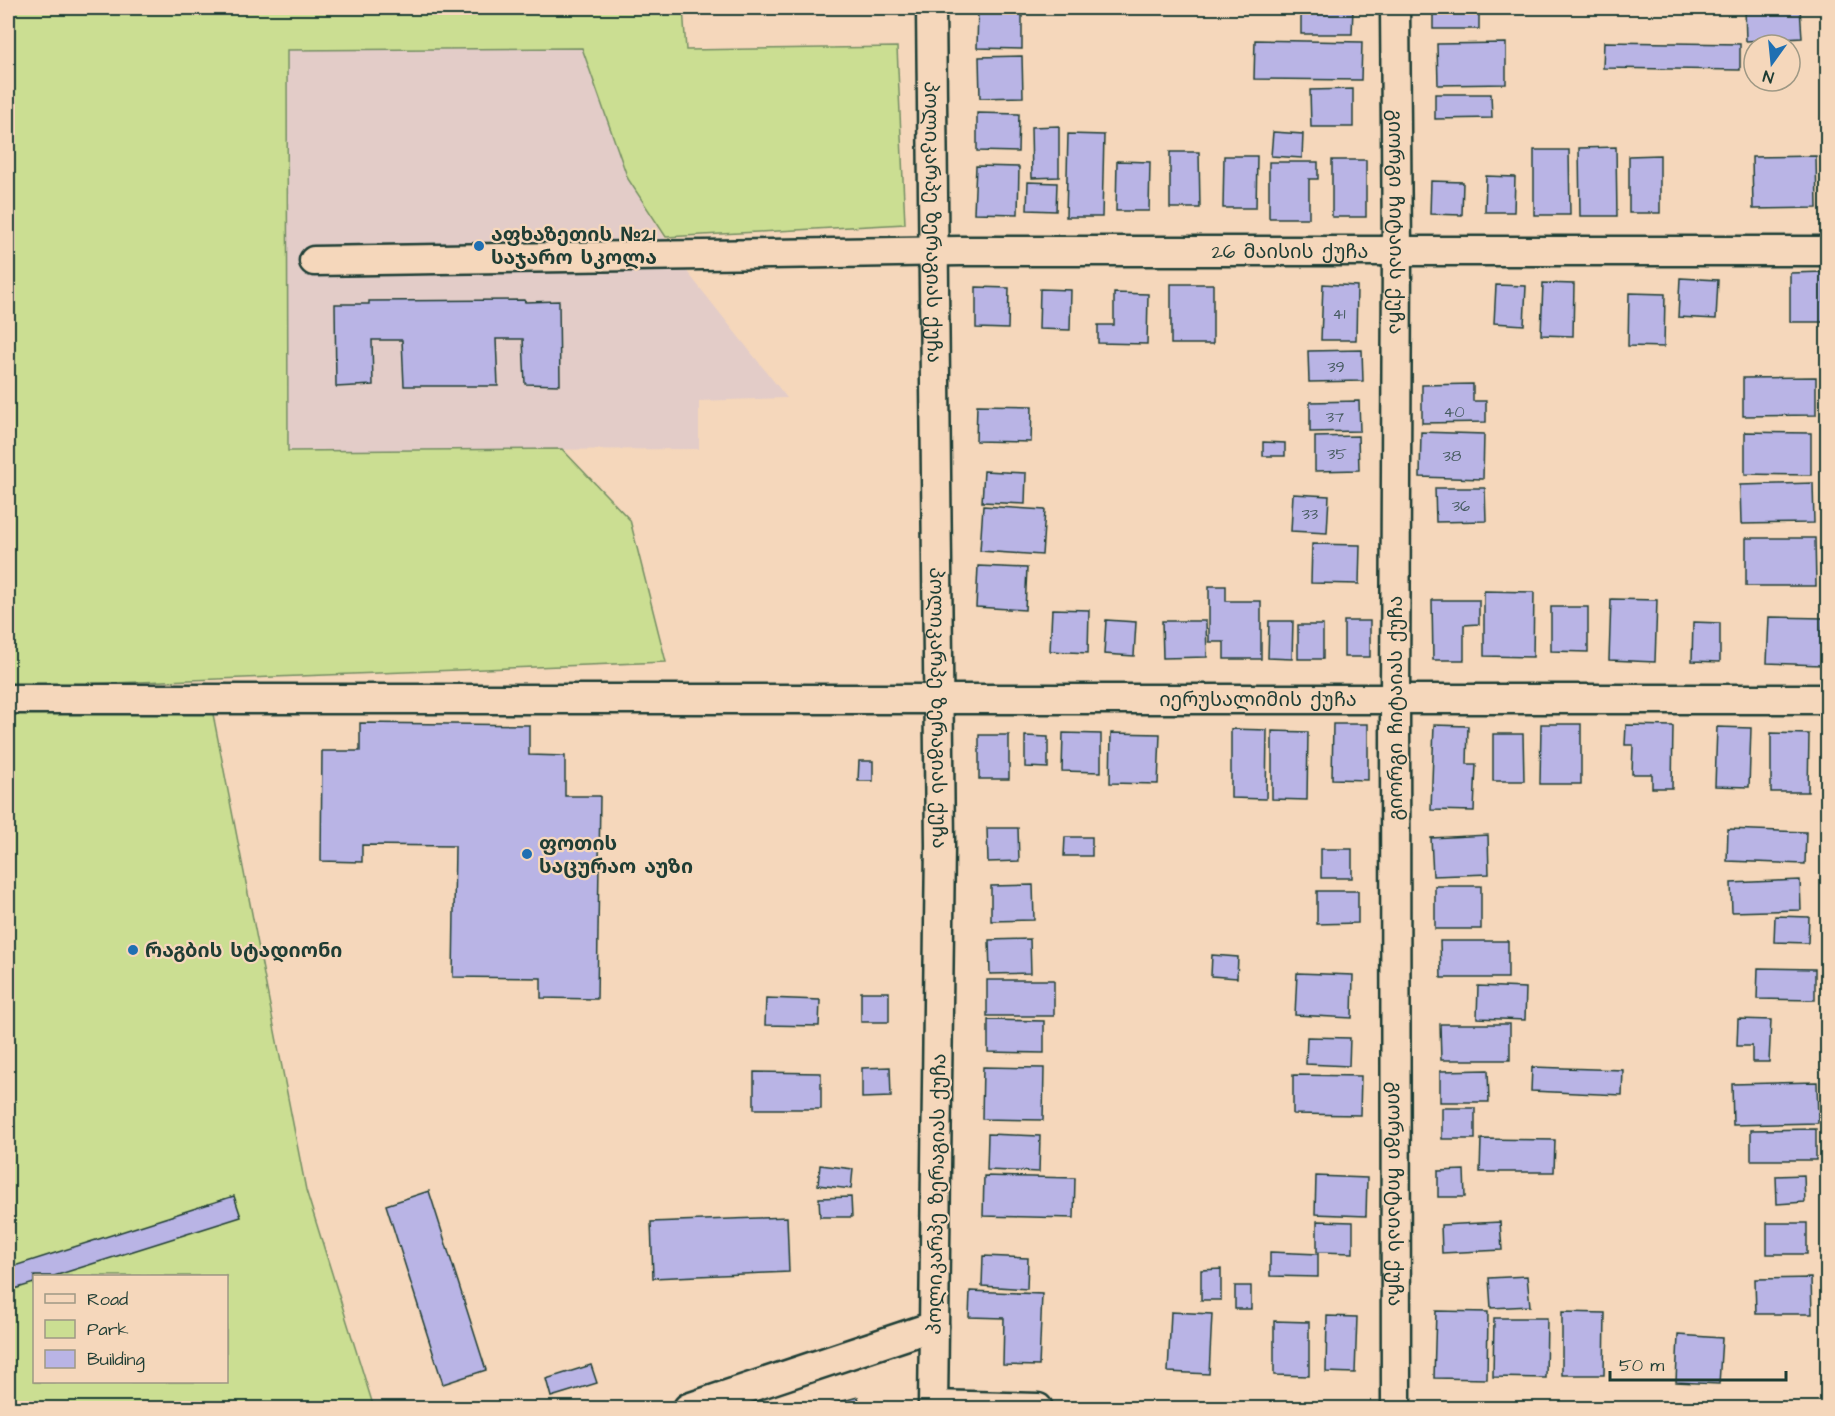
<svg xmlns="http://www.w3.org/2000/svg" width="1835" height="1416" font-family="'Architects Daughter','Noto Sans Georgian',sans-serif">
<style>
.built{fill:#e3ccc8}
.green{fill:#cbde92;stroke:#758e63;stroke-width:1.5;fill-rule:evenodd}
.building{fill:#b9b4e5;stroke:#1f3d34;stroke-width:1.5}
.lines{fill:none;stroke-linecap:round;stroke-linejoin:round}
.minor-casing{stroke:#1f3d34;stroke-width:33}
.minor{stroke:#f5d7bb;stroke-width:28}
.poi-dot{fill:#1f6fb2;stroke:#f5d7bb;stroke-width:2}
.labels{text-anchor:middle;stroke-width:4.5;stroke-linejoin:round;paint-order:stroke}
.number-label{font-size:16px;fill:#465b60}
.street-label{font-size:20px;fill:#1f3d34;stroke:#f5d7bb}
.poi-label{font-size:20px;font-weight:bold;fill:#1f3d34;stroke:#f5d7bb;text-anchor:start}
</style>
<rect width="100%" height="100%" fill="#f5d7bb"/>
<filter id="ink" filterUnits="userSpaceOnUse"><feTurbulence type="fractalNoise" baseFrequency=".0167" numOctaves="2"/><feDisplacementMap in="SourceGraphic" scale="12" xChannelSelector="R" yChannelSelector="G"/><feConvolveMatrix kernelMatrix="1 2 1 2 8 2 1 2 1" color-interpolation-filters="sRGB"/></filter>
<g filter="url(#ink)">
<path class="built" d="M582 48 628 179 681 264 787 398 699 401V449L288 451 287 50Z"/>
<g class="green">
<path d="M8 8H683L686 50 897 47 905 224 666 237 628 179 582 48 287 50 288 451 562 449 630 520 666 662 8 687Z"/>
<path d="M212 709 306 1190 374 1408H8V710ZM34 1276H226V1382H34Z"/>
</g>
<g class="building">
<path d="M1301 8H1353L1352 34H1301Z"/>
<rect x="1433" y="8" width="46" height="21"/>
<path d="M1745 8H1800L1802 38 1746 41Z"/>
<path d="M978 9H1022V49L977 48Z"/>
<path d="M1255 40 1362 42 1361 80 1254 79Z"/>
<path d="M1604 42 1740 44V70L1603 68Z"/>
<path d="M1506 43V84L1438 85 1437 44Z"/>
<path d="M1022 56 1023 97 980 98 979 57Z"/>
<path d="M1353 89V127H1311L1310 90Z"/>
<path d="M1435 94H1491L1492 118 1435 119Z"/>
<path d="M977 113 1019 114 1018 152 977 151Z"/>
<path d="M1059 126V177L1032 178 1031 127Z"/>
<path d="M1273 132 1303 134 1302 158 1271 156Z"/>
<path d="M1068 134 1104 135 1102 217H1066Z"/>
<path d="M1616 147 1617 216H1580L1579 148Z"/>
<path d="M1534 150H1569L1570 215H1534Z"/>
<path d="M1170 152H1199L1200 208H1170Z"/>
<path d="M1660 155V213H1629V156Z"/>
<path d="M1224 156H1257L1256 208H1223Z"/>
<path d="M1816 156 1817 208 1753 209 1752 157Z"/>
<rect x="1332" y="160" width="34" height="57"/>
<path d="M1117 161 1150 162 1149 211H1116Z"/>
<path d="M1269 162H1318V179H1309V218H1269Z"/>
<path d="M976 166 1019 167 1018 214 974 213Z"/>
<path d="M1486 176 1515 177 1514 212H1485Z"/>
<path d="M1431 181 1463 182 1462 215 1430 214Z"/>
<path d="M1028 182 1057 183 1056 211 1027 210Z"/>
<path d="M1824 272V322H1790V273Z"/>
<path d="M1680 278 1718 280 1716 319 1678 317Z"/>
<path d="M1543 283 1574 284 1573 336 1541 335Z"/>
<rect x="1171" y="284" width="42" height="60"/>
<path d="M1323 284 1357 286 1356 340H1321Z"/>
<path d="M1496 285 1526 286 1524 325 1494 323Z"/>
<path d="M976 287 1009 288 1008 329 976 328Z"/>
<path d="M1040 289 1071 290 1070 330 1039 329Z"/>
<path d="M1114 293 1148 294 1147 344 1098 343V325H1114Z"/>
<path d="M1629 293 1665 294 1664 347 1628 346Z"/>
<path d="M524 300 525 302 559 301 560 385 525 384 523 339H496L498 386H404L402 340H372L373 385 336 387 335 304H369V301Z"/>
<path d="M1362 350 1363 381 1309 382 1308 351Z"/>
<path d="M1816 377V415L1743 416V378Z"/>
<path d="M1473 384V401H1486V422L1422 423V385Z"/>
<path d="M1359 401 1360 431 1310 432V402Z"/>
<path d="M977 405 1032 406 1031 442 976 441Z"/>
<path d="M1421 432 1484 434 1483 479 1420 477Z"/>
<path d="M1745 432 1811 433V475L1745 474Z"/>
<path d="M1358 436 1359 470 1315 471V437Z"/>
<path d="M1263 442 1285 443V456H1263Z"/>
<path d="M984 471 1026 473 1025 504 982 502Z"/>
<path d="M1813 483 1814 523 1741 524 1740 485Z"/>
<path d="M1435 488H1485L1486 521 1436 522Z"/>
<path d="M1293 494 1329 496 1327 533 1291 531Z"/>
<path d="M983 506 1045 510 1042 555 980 551Z"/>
<path d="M1746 538H1815L1816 586H1746Z"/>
<path d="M1312 544 1360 545 1359 584 1311 583Z"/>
<path d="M978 566 1027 568 1025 610 976 607Z"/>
<path d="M1209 586H1226V601H1261V659H1224V642H1209Z"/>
<path d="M1484 591 1534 592 1533 657 1484 656Z"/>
<path d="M1611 599 1657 600 1655 662 1609 660Z"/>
<path d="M1432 600H1479V624L1464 625V660H1433Z"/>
<path d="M1551 607H1588V652L1551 651Z"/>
<path d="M1052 609 1089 610 1088 653 1050 651Z"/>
<path d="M1769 617 1823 618 1821 665 1767 663Z"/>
<path d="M1106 620 1136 622 1134 656 1104 654Z"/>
<path d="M1162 621H1206L1207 657 1163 658Z"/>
<path d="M1269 621H1293L1292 659 1268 658Z"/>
<rect x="1344" y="621" width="26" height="36"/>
<path d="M1693 622 1720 623V662L1692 661Z"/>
<rect x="1298" y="625" width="25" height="34"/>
<path d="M360 723 529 725V755L565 756V796H600L597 999 541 998V978L453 977 455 846 362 845V862L321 861 322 751H360Z"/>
<path d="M1333 724H1368V780L1332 779Z"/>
<path d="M1541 724H1581V784H1540Z"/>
<path d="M1434 725 1468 726 1467 764H1476L1474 811 1431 810Z"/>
<path d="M1626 725 1673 726 1672 788H1652V774H1632L1633 745H1625Z"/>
<path d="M1717 727 1751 728 1749 787 1715 786Z"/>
<path d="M1231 729 1267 730 1266 799 1231 798Z"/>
<path d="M1272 731 1308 732 1307 800 1272 799Z"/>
<path d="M1063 733 1101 734V772L1062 771Z"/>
<path d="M1111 733 1160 734 1158 784 1110 783Z"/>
<path d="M1771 733 1809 734 1808 792H1771Z"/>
<path d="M1493 734H1523L1524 781H1493Z"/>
<rect x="979" y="735" width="30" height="44"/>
<path d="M1025 736 1048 737V768L1025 767Z"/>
<path d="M859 761H873V781H858Z"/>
<path d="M987 828H1018L1019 861 988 862Z"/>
<path d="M1728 829 1806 832 1805 864 1727 861Z"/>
<path d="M1488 835 1489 874 1433 876 1431 838Z"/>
<path d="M1065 837H1092V856H1064Z"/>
<rect x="1321" y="849" width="31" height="29"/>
<path d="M1800 880 1801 910 1732 912 1731 883Z"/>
<path d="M1033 885 1034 920 991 921V886Z"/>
<rect x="1435" y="886" width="46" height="43"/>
<path d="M1317 891H1358V923L1317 924Z"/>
<path d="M1775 916 1809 917 1808 943 1774 942Z"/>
<path d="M1030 939 1031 973 990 974 989 940Z"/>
<path d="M1440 941H1508V978H1441Z"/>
<path d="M1212 955 1238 957 1237 978 1211 976Z"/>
<path d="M1758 968 1815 969V1000L1757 999Z"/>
<path d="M1297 973 1353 975 1352 1018 1295 1015Z"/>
<rect x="987" y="980" width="67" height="36"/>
<path d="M1478 986 1526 988 1525 1020 1477 1018Z"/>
<rect x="861" y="992" width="28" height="30"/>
<path d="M766 998 820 1000 819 1026 765 1025Z"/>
<path d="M1738 1019 1771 1020 1769 1062H1752V1046H1737Z"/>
<path d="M988 1020 1044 1021V1053L988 1052Z"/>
<path d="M1440 1024H1510V1060H1441Z"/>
<path d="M1307 1037 1350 1038 1349 1066 1306 1064Z"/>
<path d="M890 1067 891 1097 862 1098V1068Z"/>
<path d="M983 1067 1044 1068 1043 1120 982 1119Z"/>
<path d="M1532 1067 1623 1070 1622 1095 1531 1091Z"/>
<path d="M1488 1070 1489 1102H1440V1071Z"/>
<path d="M754 1072 821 1073V1109H754Z"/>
<path d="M1293 1075 1361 1076 1360 1115 1293 1114Z"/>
<path d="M1817 1082 1818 1123 1733 1125 1732 1084Z"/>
<rect x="1442" y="1108" width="33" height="31"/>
<path d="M1816 1129V1160H1751V1130Z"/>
<path d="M988 1134 1040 1136 1039 1172 987 1170Z"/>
<path d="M1481 1139 1555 1140 1554 1172H1480Z"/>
<path d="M820 1165 853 1169 851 1189 818 1185Z"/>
<path d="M1464 1170 1465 1197H1438V1171Z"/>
<path d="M1804 1175 1805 1202 1777 1204 1776 1176Z"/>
<path d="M984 1176 1075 1178 1074 1218 983 1216Z"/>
<path d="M1316 1176 1367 1178 1366 1216 1315 1214Z"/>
<path d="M429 1191 486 1370 443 1384 386 1205Z"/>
<path d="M234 1196 241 1217 54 1276H34V1283L8 1291V1268Z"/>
<path d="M851 1197 852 1217H820L819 1198Z"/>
<path d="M787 1217 789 1272 653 1278 651 1222Z"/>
<path d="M1317 1221 1353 1222V1253L1317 1252Z"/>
<path d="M1500 1222 1502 1250 1442 1253 1441 1225Z"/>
<rect x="1767" y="1223" width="40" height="31"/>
<path d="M1270 1252 1318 1254V1277L1270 1276Z"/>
<path d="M983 1256 1028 1258 1027 1289 982 1286Z"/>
<path d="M1221 1269V1300H1201V1270Z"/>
<path d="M1527 1276 1530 1306 1491 1308 1489 1278Z"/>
<path d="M1811 1278 1812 1314H1756L1755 1279Z"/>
<rect x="1235" y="1286" width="16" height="23"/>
<path d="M970 1291 1042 1294 1039 1366 1003 1365 1004 1318 969 1317Z"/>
<path d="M1436 1311 1488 1312 1487 1379 1434 1378Z"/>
<path d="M1171 1312 1212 1314 1209 1374 1168 1372Z"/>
<path d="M1562 1312 1605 1313 1604 1375H1562Z"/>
<path d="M1327 1316 1357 1317 1355 1373 1326 1372Z"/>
<path d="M1494 1318H1547L1546 1378 1493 1377Z"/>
<path d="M1274 1321 1309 1322V1376L1274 1375Z"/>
<path d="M1678 1335 1722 1338 1719 1384 1676 1382Z"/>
<path d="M591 1365 597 1383 551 1397 546 1379Z"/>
<path d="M858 1397 861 1408H817Z"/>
</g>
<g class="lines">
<defs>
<g id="minor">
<path id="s1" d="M931 8 940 845 933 1408"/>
<path id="s2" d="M1395 8 1397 251 1395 699 1396 1408"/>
<path id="s3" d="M314 261 960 251H1828"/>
<path id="s4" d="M8 699H1828"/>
<path d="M933 1405 1038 1408"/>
<path d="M688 1408 934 1326"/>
</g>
</defs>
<use href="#minor" class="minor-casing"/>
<use href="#minor" class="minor"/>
</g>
</g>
<g class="poi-dot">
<circle cx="479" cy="246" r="6"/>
<circle cx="527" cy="854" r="6"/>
<circle cx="133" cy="950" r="6"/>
</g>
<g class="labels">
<g class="number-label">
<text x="1339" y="319">41</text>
<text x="1336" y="372">39</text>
<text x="1454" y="417">40</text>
<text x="1335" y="422">37</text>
<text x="1337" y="459">35</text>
<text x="1452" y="461">38</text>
<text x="1461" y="511">36</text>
<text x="1310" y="519">33</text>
</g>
<g class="street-label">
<text dy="7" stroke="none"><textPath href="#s1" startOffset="214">პოლიკარპე ზერაგიას ქუჩა</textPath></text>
<text dy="7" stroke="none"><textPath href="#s2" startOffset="214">გიორგი ჩიტაიას ქუჩა</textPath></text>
<text dy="7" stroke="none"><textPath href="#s3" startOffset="976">26 მაისის ქუჩა</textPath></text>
<text dy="7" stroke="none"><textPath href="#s4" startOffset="1250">იერუსალიმის ქუჩა</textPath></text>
<text dy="7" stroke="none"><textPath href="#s1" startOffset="700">პოლიკარპე ზერაგიას ქუჩა</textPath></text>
<text transform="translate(1395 708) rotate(-90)" y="7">გიორგი ჩიტაიას ქუჩა</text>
<text transform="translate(936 1194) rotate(-89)" y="7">პოლიკარპე ზერაგიას ქუჩა</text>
<text dy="7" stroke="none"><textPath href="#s2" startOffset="1186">გიორგი ჩიტაიას ქუჩა</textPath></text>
</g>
<g class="poi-label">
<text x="491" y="241">აფხაზეთის №21<tspan x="491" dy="23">საჯარო სკოლა</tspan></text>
<text x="539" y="850">ფოთის<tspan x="539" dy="23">საცურაო აუზი</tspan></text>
<text x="145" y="957">რაგბის სტადიონი</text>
</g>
</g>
<rect width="1835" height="1416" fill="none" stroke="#f5d7bb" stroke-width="30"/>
<rect x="15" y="15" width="1805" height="1386" fill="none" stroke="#1f3d34" stroke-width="2" filter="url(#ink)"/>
<rect x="33" y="1275" width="195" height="108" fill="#f5d7bb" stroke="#9f9985" stroke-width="1.5"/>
<rect x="45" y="1294" width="30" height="9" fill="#f5d7bb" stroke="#9f9985" stroke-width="1.5"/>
<text x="87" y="1305" font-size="18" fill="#1f3d34">Road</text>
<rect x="45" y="1320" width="30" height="18" fill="#cbde92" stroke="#9f9985" stroke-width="1.5"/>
<text x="87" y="1335" font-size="18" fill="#1f3d34">Park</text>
<rect x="45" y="1350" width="30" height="18" fill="#b9b4e5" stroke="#9f9985" stroke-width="1.5"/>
<text x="87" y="1365" font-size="18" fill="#1f3d34">Building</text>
<g transform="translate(1772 63) rotate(195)"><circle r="28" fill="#f5d7bb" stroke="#9f9985" stroke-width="1.5"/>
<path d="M0-4.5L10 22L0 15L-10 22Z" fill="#1f6fb2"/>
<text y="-9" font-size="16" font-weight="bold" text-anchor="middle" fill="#1f3d34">N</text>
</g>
<path d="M1610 1371v9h176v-9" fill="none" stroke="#1f3d34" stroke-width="3"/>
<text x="1619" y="1371" font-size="18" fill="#1f3d34" stroke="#f5d7bb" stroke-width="4.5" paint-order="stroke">50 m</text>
</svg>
